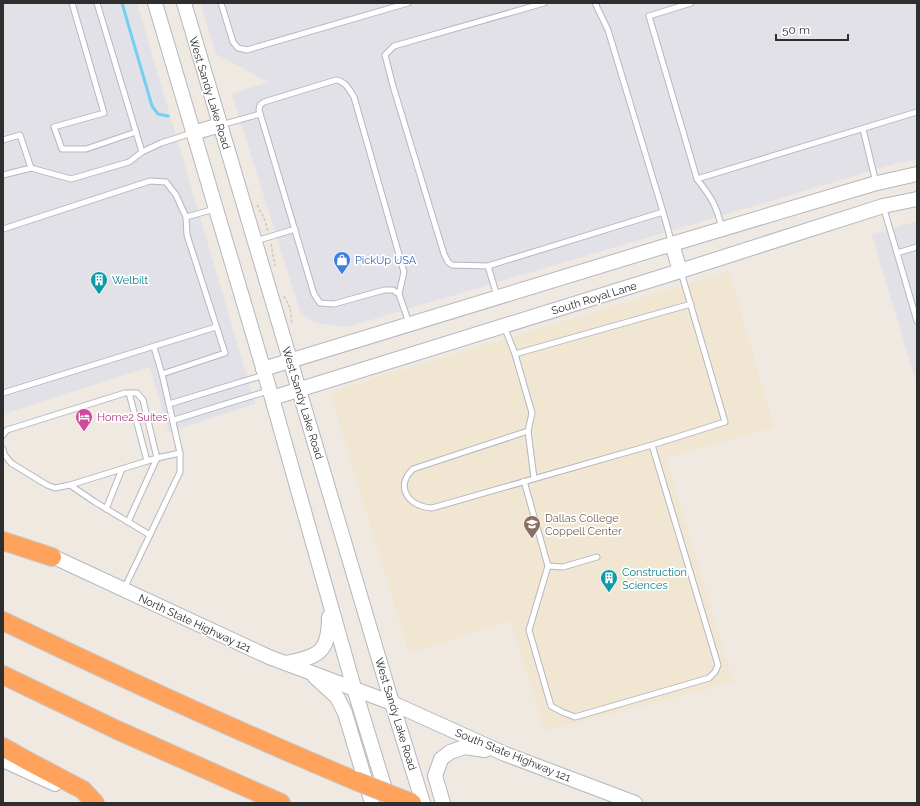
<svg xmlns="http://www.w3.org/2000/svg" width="920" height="806" font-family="Raleway,sans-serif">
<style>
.industrial{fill:#e3e1e8}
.education{fill:#f0e6d1}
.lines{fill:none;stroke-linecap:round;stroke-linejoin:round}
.stream{stroke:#75cff0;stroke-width:3}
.lane-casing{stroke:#b4b7c1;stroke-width:7}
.secondary-casing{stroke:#b4b7c1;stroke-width:16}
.highway-casing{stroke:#c9c9c9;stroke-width:20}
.path{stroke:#c9c9c9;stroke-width:1.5;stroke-dasharray:3 2;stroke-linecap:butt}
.lane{stroke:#fff;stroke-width:5}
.secondary{stroke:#fff;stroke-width:14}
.highway{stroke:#ffa35c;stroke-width:18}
.highway-bridge-casing{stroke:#c9c9c9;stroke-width:20;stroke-linecap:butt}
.highway-bridge{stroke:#ffa35c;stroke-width:18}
.labels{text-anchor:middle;stroke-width:3.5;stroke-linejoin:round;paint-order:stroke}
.street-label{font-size:11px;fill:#2e2e2e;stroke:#fff}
.shop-label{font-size:11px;fill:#366cbe;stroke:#fff;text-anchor:start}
.culture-label{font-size:11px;fill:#0d838f;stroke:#fff;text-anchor:start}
.hotel-label{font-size:11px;fill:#b23c85;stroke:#fff;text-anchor:start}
.education-label{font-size:11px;fill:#785e54;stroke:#fff;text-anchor:start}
</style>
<rect width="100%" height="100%" fill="#efe9e1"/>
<g class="industrial">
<path d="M3 3H137L255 404 169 432 150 367 3 414Z"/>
<path d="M200 3H917V160L898 163 347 327 315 323 300 312 232 94 268 82 216 54Z"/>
<path d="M917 221V385L872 235Z"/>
</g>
<path class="education" d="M729 271 774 427 666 458 733 682 545 731 510 621 409 653 330 392Z"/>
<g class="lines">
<path class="stream" d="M122 3 152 106 158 114 168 116"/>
<defs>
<g id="lane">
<path d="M72 3 104 113 54 127 62 149H86L136 132"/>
<path d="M97 3 142 152"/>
<path d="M221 3 233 42 238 48 247 50 408 3"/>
<path d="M595 3 608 30 663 212"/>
<path d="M691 3 649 16 697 179 917 112"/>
<path d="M221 125 260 114"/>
<path d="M863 129 876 183"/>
<path d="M3 140 20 135 31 168"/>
<path d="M3 175 31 168 71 179 129 162 142 152 161 143 192 133"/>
<path d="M697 179C711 197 717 206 722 229"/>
<path d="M883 206 897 253"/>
<path d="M3 229 150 181 166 182 176 195 186 217 215 209"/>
<path d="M256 241 295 229"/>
<path d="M917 247 897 253 917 321"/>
<path d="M488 266 452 265 448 262 444 254 393 86 385 55 394 46 544 3"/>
<path d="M399 294 404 272 354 97C349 89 345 81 336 80L264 102 260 105 259 110 314 294 320 303 334 304 384 290H393L399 294 409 323"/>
<path d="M497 296 488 266 663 212 672 244"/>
<path d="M504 326 515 354 532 413 528 431 534 478"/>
<path d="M154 347 162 374"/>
<path d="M515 354 691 304"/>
<path d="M3 393 216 327"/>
<path d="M129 393 147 461"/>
<path d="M169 404 264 375"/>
<path d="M174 420 268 391"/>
<path d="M528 431 413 469C394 487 409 507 432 508L652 445 725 422 681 272"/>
<path d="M3 435 7 430 125 393H137L143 400 157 458 180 453"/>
<path d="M3 449 4 454 11 463 47 485 55 488 70 485 95 502 150 535"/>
<path d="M524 481 548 566 529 630 551 706 562 712 575 717 709 678 715 672 718 665 652 445"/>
<path d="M70 485 157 458"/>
<path d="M106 509 122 469"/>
<path d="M128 522 157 458"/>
<path d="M548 566 563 567 597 557"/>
<path d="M124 589 180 472V453L162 374 225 353 187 235 186 217"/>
</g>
<g id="secondary">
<path d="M155 3 272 398 354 688 388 799"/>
<path d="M184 3 392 703 423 803"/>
<path d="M193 133 220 125"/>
<path d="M672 244 680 271"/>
<path d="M263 369 672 244 873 184 917 174"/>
<path d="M272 398 680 271 883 206 917 199"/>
<path d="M43 552 269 657 392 703 505 754 635 803"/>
<path d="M286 663C319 657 329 652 329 617"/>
<path d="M315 677 337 697 345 713 372 803"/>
<path d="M3 760 55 784"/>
<path d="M443 803 435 776 441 759 450 752 465 747 485 750"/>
</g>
<g id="highway">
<path d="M3 541 52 557"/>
<path d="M3 621C120 677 237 731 356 781"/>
<path d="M3 675 117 730 281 803"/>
<path d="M3 747 26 760 83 790 95 803"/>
</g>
</defs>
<use href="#lane" class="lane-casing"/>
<use href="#secondary" class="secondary-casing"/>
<use href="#highway" class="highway-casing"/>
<g class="path">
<path d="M257 205 264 218 268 231"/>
<path d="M271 244 275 266"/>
<path d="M284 296 290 308 292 323"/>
</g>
<use href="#lane" class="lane"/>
<use href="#secondary" class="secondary"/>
<use href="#highway" class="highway"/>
<defs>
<path id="highway-bridge" d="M356 781 412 803"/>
</defs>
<use href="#highway-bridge" class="highway-bridge-casing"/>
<use href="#highway-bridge" class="highway-bridge"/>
</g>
<defs>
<symbol id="shop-pin" viewBox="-11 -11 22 30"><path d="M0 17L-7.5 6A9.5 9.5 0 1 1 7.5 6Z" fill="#3f7fe0" stroke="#fff"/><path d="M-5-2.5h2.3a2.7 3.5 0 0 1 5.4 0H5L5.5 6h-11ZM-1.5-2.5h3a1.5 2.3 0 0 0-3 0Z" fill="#fff"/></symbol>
<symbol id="building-pin" viewBox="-11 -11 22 30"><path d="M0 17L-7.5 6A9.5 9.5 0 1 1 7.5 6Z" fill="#0f9aa8" stroke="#fff"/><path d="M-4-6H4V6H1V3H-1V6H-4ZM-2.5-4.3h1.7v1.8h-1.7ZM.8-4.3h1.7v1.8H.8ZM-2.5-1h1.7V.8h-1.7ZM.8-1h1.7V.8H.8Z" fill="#fff"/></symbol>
<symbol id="hotel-pin" viewBox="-11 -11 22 30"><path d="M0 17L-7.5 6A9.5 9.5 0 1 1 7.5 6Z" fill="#d1479c" stroke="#fff"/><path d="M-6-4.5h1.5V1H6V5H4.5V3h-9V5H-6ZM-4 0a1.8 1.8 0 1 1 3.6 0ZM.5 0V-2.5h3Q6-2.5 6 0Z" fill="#fff"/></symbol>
<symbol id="university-pin" viewBox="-11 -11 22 30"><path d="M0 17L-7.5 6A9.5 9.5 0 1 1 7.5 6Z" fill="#8d6e63" stroke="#fff"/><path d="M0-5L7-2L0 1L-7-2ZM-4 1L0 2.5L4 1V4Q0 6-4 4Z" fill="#fff"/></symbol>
</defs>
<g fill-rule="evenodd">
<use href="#shop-pin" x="332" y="250" width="20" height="27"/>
<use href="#building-pin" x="89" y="270" width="20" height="27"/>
<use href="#hotel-pin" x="74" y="407" width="20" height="27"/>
<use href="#university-pin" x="522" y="514" width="20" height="27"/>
<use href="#building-pin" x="599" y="568" width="20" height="27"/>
</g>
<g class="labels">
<g class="street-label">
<text transform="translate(210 93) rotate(73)" y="4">West Sandy Lake Road</text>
<text transform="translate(594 298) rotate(-17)" y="4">South Royal Lane</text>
<text transform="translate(303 403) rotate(73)" y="4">West Sandy Lake Road</text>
<text transform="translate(195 623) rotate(25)" y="4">North State Highway 121</text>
<text transform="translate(396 714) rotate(73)" y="4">West Sandy Lake Road</text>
<text transform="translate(513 755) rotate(22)" y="4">South State Highway 121</text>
</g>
<g class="shop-label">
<text x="355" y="264">PickUp USA</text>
</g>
<g class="culture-label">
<text x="112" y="284">Welbilt</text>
<text x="622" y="576">Construction<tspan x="622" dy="13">Sciences</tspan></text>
</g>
<g class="hotel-label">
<text x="97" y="421">Home2 Suites</text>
</g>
<g class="education-label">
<text x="545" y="522">Dallas College<tspan x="545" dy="13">Coppell Center</tspan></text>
</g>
</g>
<rect width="920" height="806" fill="none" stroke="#2e2e2e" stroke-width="8"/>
<path d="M776 34v6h72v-6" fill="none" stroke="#2e2e2e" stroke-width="2"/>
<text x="782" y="34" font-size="12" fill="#2e2e2e" stroke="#ffffff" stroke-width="3" paint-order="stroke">50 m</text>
</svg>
